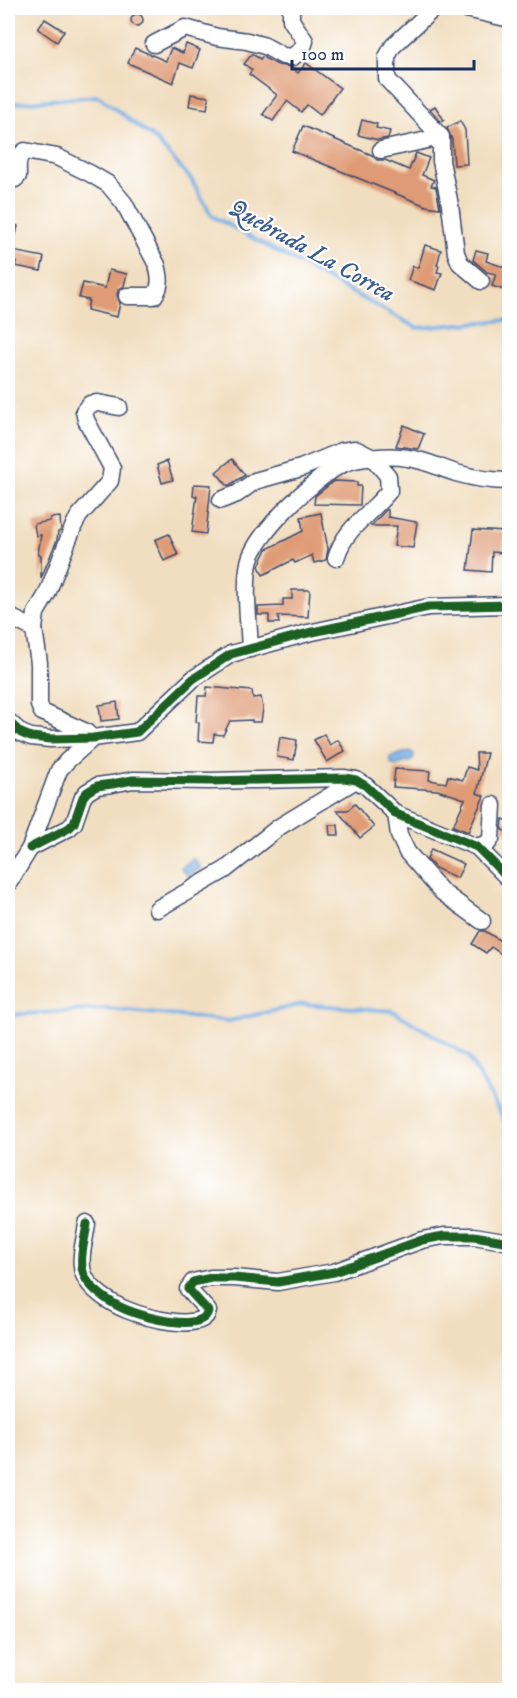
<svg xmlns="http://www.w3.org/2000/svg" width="517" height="1698" font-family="'IM FELL DW Pica',serif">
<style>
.water{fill:#73ade3;stroke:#476ea0;stroke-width:1.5}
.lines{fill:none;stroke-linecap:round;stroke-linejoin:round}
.stream{stroke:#73ade3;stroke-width:4}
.building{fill:#df9b76}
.minor-casing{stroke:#3b496d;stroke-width:19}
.minor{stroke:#fff;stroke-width:16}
.cycleway-casing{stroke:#fff;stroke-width:13}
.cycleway{stroke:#1b5e20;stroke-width:9}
.labels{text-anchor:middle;stroke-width:4.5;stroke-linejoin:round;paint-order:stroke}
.water-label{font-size:24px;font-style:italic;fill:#3a5b8d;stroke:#fff}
</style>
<rect width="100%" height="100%" fill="#fff"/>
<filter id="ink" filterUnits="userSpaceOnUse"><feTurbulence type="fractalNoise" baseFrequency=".0167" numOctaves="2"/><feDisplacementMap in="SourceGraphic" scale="12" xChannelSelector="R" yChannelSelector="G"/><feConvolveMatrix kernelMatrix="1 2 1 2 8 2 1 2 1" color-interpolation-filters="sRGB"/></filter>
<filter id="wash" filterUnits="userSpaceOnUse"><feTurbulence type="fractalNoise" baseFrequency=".008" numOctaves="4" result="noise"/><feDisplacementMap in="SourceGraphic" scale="24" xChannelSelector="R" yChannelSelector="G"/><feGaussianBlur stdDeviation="1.35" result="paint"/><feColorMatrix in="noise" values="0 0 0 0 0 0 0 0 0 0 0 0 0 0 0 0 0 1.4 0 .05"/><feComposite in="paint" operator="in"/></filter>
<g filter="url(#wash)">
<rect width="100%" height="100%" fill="#f1dec0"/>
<g class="water">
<path d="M410 751 414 754 413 760 395 766 391 763 390 757Z"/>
<path d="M193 858 201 868 188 876 181 868Z"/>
</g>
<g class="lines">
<g class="stream">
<path d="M8 111 15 103 98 96 155 139 191 179 212 216 417 328 507 320 510 322"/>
<path d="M8 1015 108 1009 229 1021 303 1004 393 1011 468 1056 510 1130"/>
</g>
</g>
<g id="blocks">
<g class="building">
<circle cx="137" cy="20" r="6"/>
<path d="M45 19 64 31 57 42 38 29Z"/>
<path d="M186 44 200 50 193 68 180 63 173 83 128 63 135 48 166 61 171 48 183 53Z"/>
<path d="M252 54 260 59 262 57 278 65 291 67 298 73 306 63 340 88 320 115 307 105 301 112 287 101 273 121 263 114 277 95 249 74 252 70 244 64Z"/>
<path d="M191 94 209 97 207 109 189 106Z"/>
<path d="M435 106 444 120 441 122 430 109Z"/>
<path d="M362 120 377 124 376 128 390 131 388 138 378 140 358 135Z"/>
<path d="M460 121 465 130 467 164 454 165 452 140 447 128Z"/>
<path d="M303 126 372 155 377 160H385L409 170 416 153 429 158 422 175 434 180 431 186 436 187 440 208 426 206 292 151Z"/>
<path d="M8 223 18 226 12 251 44 257 41 271 15 266 16 262 8 260Z"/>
<path d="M425 245 441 250 437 265 439 266 437 272 442 273 436 290 408 280 413 266 418 268Z"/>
<path d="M476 250 488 253 486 261 510 269V292L492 286 496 274 487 272 473 260Z"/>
<path d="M109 270 127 274 124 286 118 290 117 295 120 303 117 317 87 310 89 300 79 298 83 283 105 288Z"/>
<path d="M404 425 424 434 418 449 396 446Z"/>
<path d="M232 459 245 475 228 486 216 472Z"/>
<path d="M167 461 173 480 162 483 157 465Z"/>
<path d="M334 481 357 482V486H361L360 505 314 504 315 496Z"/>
<path d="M194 484 211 485 206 534 192 532 197 496H193Z"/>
<path d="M386 510H388V517L417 522 413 548 394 546 397 526H371Z"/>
<path d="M321 513 328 549 326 560 314 563 312 555 295 563 293 560 263 575 259 566 267 549 303 531 301 517Z"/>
<path d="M60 517 61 531 58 532 57 540 41 578V555L38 554 41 535 36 536 34 524 50 521V518Z"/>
<path d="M473 530 505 532 503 553 492 552 491 572 468 570Z"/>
<path d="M169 534 178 555 164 561 155 540Z"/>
<path d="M292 590H310L308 617 278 616 279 623H269V615H258V607L283 606V599H292Z"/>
<path d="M207 687 252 691 253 698 261 697 263 708 261 722H252V720L230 721 223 735 214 734 213 742 198 741 199 723 196 722 198 696H206Z"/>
<path d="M117 702 119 719 101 721 99 705Z"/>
<path d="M324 734 330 745 338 740 345 751 327 762 314 740Z"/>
<path d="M280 737 297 740 294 760 277 757Z"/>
<path d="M476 753H487L477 793 484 796 468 832 453 826 465 799 437 790 393 787 395 769 430 771 429 780 446 783 448 776 463 780 467 767 477 770Z"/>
<path d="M355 804 374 827 360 838 337 810H348Z"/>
<path d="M503 819 510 821V833L502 830Z"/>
<path d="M329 825H338L339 835H330Z"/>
<path d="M431 849 464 864 457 878 435 868 427 859Z"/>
<path d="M480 931H485L510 947V960L491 947 486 953 472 944Z"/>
</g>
</g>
</g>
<g filter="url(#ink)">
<use href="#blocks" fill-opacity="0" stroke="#3b496d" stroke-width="1.5"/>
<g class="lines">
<defs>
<g id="minor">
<path d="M434 8 393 46 387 57V79L441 137V161L450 205 456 253 460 263 481 281"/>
<path d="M462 8 510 19"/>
<path d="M154 44 185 28 217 37 247 41 265 46 283 56 293 57 303 47 305 41 291 20V8"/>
<path d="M381 150 441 137"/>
<path d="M8 178 15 179 18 176C18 166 16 158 25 151L57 157 91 174 108 184 124 203 157 265C160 276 162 286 154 296H127"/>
<path d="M221 500 237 494 255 481 301 468 342 451 355 449 373 458 388 476 389 491C370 515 345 527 336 558"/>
<path d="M8 616 34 629 39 663V705L42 712 86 732 92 738"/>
<path d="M34 629 36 613 47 594 74 525 79 516 110 481 112 468 86 420 84 411 90 404 98 403 119 407"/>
<path d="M250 649C249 624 244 587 249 563 254 535 315 477 341 465 356 457 391 455 408 458 425 460 440 468 456 473 473 478 492 481 510 481"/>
<path d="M8 721 21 733 31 737 50 739 93 738 137 732 193 679 231 654 308 633 429 607 510 605"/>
<path d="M396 814 399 835 407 852 442 892 482 921"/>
<path d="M477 847 488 843 491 839 493 805"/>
<path d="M30 848 69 828 74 823 83 797 87 792 97 786 112 784 133 780 210 781 345 778 356 780 366 786 396 814 477 847 510 880"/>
<path d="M8 884 30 848 59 770 67 761 93 738"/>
<path d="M157 909 225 870 279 827 356 780"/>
<path d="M87 1224C85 1239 78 1261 84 1275 90 1290 112 1304 127 1310 142 1316 202 1334 208 1311L188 1289 193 1282 211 1278H234L278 1282 334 1272 422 1240 444 1236H474L510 1242"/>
</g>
</defs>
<use href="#minor" class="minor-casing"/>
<use href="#minor" class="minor"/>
<defs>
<g id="cycleway">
<path d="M8 721 21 733 31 737 50 739 93 738 137 732 193 679 231 654 308 633 429 607 510 605"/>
<path d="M30 848 69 828 74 823 83 797 87 792 97 786 112 784 133 780 210 781 345 778 356 780 366 786 396 814 477 847 510 880"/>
<path d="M87 1224C85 1239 78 1261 84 1275 90 1290 112 1304 127 1310 142 1316 202 1334 208 1311L188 1289 193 1282 211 1278H234L278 1282 334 1272 422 1240 444 1236H474L510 1242"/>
</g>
</defs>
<use href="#cycleway" class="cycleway-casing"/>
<use href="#cycleway" class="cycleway"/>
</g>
</g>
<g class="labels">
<g class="water-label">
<text transform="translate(312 250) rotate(29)" y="8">Quebrada La Correa</text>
</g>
</g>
<rect width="517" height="1698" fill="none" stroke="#fff" stroke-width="30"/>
<path d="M292 60v9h182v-9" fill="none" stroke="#1b2f5e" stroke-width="3"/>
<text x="301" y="60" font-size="18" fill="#1b2f5e" stroke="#ffffff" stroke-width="4.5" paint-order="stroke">100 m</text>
</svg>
